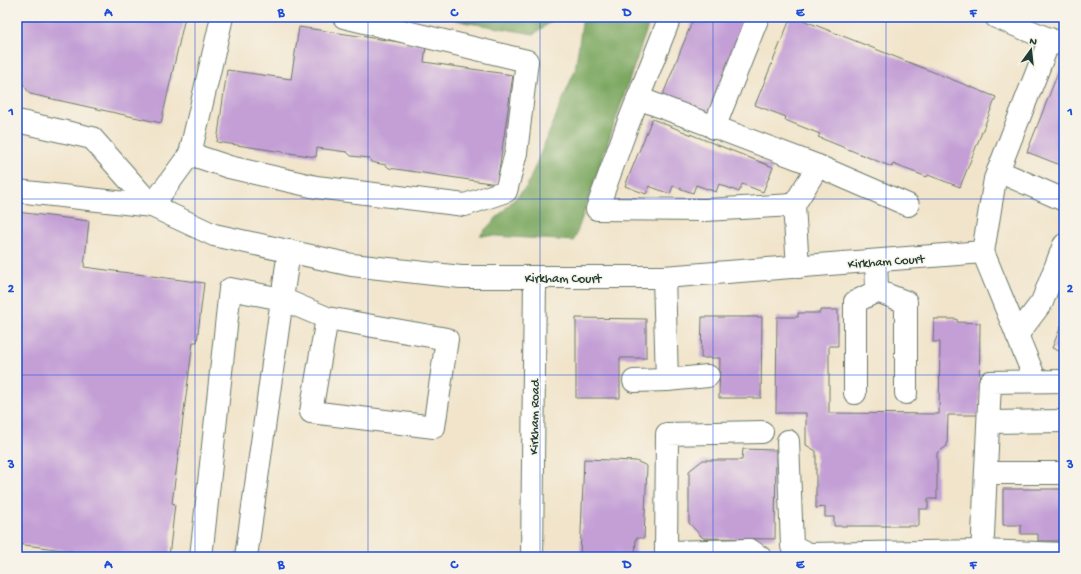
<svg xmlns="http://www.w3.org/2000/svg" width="1081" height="574" font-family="'Gochi Hand',sans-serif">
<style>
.forest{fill:#7ba760;stroke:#4d724a}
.building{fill:#c39fd6}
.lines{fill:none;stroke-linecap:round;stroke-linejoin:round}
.minor-casing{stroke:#687768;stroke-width:24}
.minor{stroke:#fff;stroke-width:22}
.grid{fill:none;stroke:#1d4ed8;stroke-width:1;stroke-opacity:0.55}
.labels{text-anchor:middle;stroke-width:3;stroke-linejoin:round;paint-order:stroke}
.street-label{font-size:13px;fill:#1f3d34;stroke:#f7f3e8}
.neatline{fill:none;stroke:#1d4ed8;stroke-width:1.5}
.grid-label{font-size:13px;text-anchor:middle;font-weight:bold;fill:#1d4ed8}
</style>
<rect width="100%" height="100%" fill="#f7f3e8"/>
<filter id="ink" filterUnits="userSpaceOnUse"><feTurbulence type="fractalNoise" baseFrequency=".025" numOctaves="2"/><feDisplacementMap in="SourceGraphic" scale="8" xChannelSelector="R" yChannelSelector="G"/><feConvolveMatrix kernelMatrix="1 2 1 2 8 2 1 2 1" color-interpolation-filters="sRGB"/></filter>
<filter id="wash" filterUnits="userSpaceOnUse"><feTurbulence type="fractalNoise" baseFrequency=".012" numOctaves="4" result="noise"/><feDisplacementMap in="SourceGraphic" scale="16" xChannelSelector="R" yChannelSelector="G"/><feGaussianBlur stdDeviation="0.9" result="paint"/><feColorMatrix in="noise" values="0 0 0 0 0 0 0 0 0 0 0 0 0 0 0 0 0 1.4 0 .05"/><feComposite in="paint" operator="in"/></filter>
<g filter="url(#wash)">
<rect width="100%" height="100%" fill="#f1e4ca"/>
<g class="forest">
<path d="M448 17H558L534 34 464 22Z"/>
<path d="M583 17H651L574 241 480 235 527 186 575 70Z"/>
</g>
<g id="blocks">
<g class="building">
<path d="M17 17H185L161 123 30 94 19 78 17 79Z"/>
<path d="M694 17H747L706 120 660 102Z"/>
<path d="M791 17H795L996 97 960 187 928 175 927 177 893 164 892 167 818 137 820 134 785 120 786 117 755 105Z"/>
<path d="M299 27 426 46 424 62 513 75 497 184 389 168 386 165 371 162 369 158 351 156 347 152 317 148 316 157 217 142 227 70 291 79Z"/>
<path d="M1061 65 1064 66V171L1061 170 1063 166 1027 152Z"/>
<path d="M652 119 773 167 763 192 742 184 739 192 719 184 716 192 696 185 693 193 673 186 670 194 649 186 646 194 625 186Z"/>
<path d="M17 212 89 221 84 267 204 283 197 342H193L172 503 175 504 169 557H118L17 544Z"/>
<path d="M820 310H838V346H829V413L939 414 940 342H933L934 319H957V322L980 323 979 415H948L947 446 937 453V499H928V509H919V526H834V517H825V507L816 508V451L806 445V413H776L777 317H798V313H820Z"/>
<path d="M702 317H762L761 398H719L720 358H701Z"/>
<path d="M576 318 646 319V358H620V398H576Z"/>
<path d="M1064 319V353L1052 348Z"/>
<path d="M743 449 776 450 775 539 703 538 689 523V471L703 460H742Z"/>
<path d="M584 459 636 461 647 466 644 538H636L635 557H580Z"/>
<path d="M1003 489H1064V541H1038V534H1021V525H1003Z"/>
</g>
</g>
</g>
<g filter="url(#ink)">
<use href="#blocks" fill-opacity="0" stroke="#687768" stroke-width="1"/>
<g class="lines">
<defs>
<g id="minor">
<path d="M670 17 626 129 597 209 705 210 794 205 798 267"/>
<path d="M996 17 1063 45"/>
<path d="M638 98 818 166"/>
<path d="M17 121 92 138 152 206"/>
<path d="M714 128 758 17"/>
<path d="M190 154 229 167 316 187 465 205 506 191 516 153 527 61 344 17"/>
<path d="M998 171 1064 200"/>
<path d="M17 191 152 206 214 235 352 265 461 277H664L983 252"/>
<path d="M794 205 818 166 908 205"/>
<path d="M152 206 190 154 222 17"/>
<path d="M289 251 282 299 327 318 447 339 434 427 311 412 327 318"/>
<path d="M664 277 667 380 708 376"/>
<path d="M877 291 906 302V393"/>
<path d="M1017 335 1042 302 1064 245"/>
<path d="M634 381 667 380"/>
<path d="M1036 381 983 252 995 179 1050 39"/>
<path d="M855 393V302L877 291 876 261"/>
<path d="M989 422 1064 421"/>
<path d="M788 441 792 546 809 554 983 551 1064 554"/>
<path d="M986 473H1064"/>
<path d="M201 557 230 289 282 299 246 557"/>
<path d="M532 557 535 278"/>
<path d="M760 557 750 550 666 552 667 434 762 432"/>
<path d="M982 557 990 382 1064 381"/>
</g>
</defs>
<use href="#minor" class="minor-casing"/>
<use href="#minor" class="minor"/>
</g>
</g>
<path class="grid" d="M195 17V557M368 17V557M540 17V557M713 17V557M886 17V557M17 199H1064M17 375H1064"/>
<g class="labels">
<g class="street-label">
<text transform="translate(886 260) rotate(-4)" y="5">Kirkham Court</text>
<text x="563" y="282">Kirkham Court</text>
<text transform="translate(533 417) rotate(-89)" y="5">Kirkham Road</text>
</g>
</g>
<rect width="1081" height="574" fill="none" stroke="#f7f3e8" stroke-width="44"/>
<g transform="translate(1031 50) rotate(15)" stroke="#f7f3e8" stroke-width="3" paint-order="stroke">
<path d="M0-3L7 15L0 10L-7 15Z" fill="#1f3d34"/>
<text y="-6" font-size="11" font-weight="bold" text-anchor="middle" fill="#1f3d34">N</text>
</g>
<rect x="22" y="22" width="1037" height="530" class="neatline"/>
<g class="grid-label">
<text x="108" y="16">A</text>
<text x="281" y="16">B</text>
<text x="454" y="16">C</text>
<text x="627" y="16">D</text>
<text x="800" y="16">E</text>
<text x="973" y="16">F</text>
<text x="11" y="115">1</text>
<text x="1070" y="115">1</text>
<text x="11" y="292">2</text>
<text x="1070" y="292">2</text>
<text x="11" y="468">3</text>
<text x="1070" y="468">3</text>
<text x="108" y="568">A</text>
<text x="281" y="568">B</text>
<text x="454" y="568">C</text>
<text x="627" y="568">D</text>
<text x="800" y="568">E</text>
<text x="973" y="568">F</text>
</g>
</svg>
